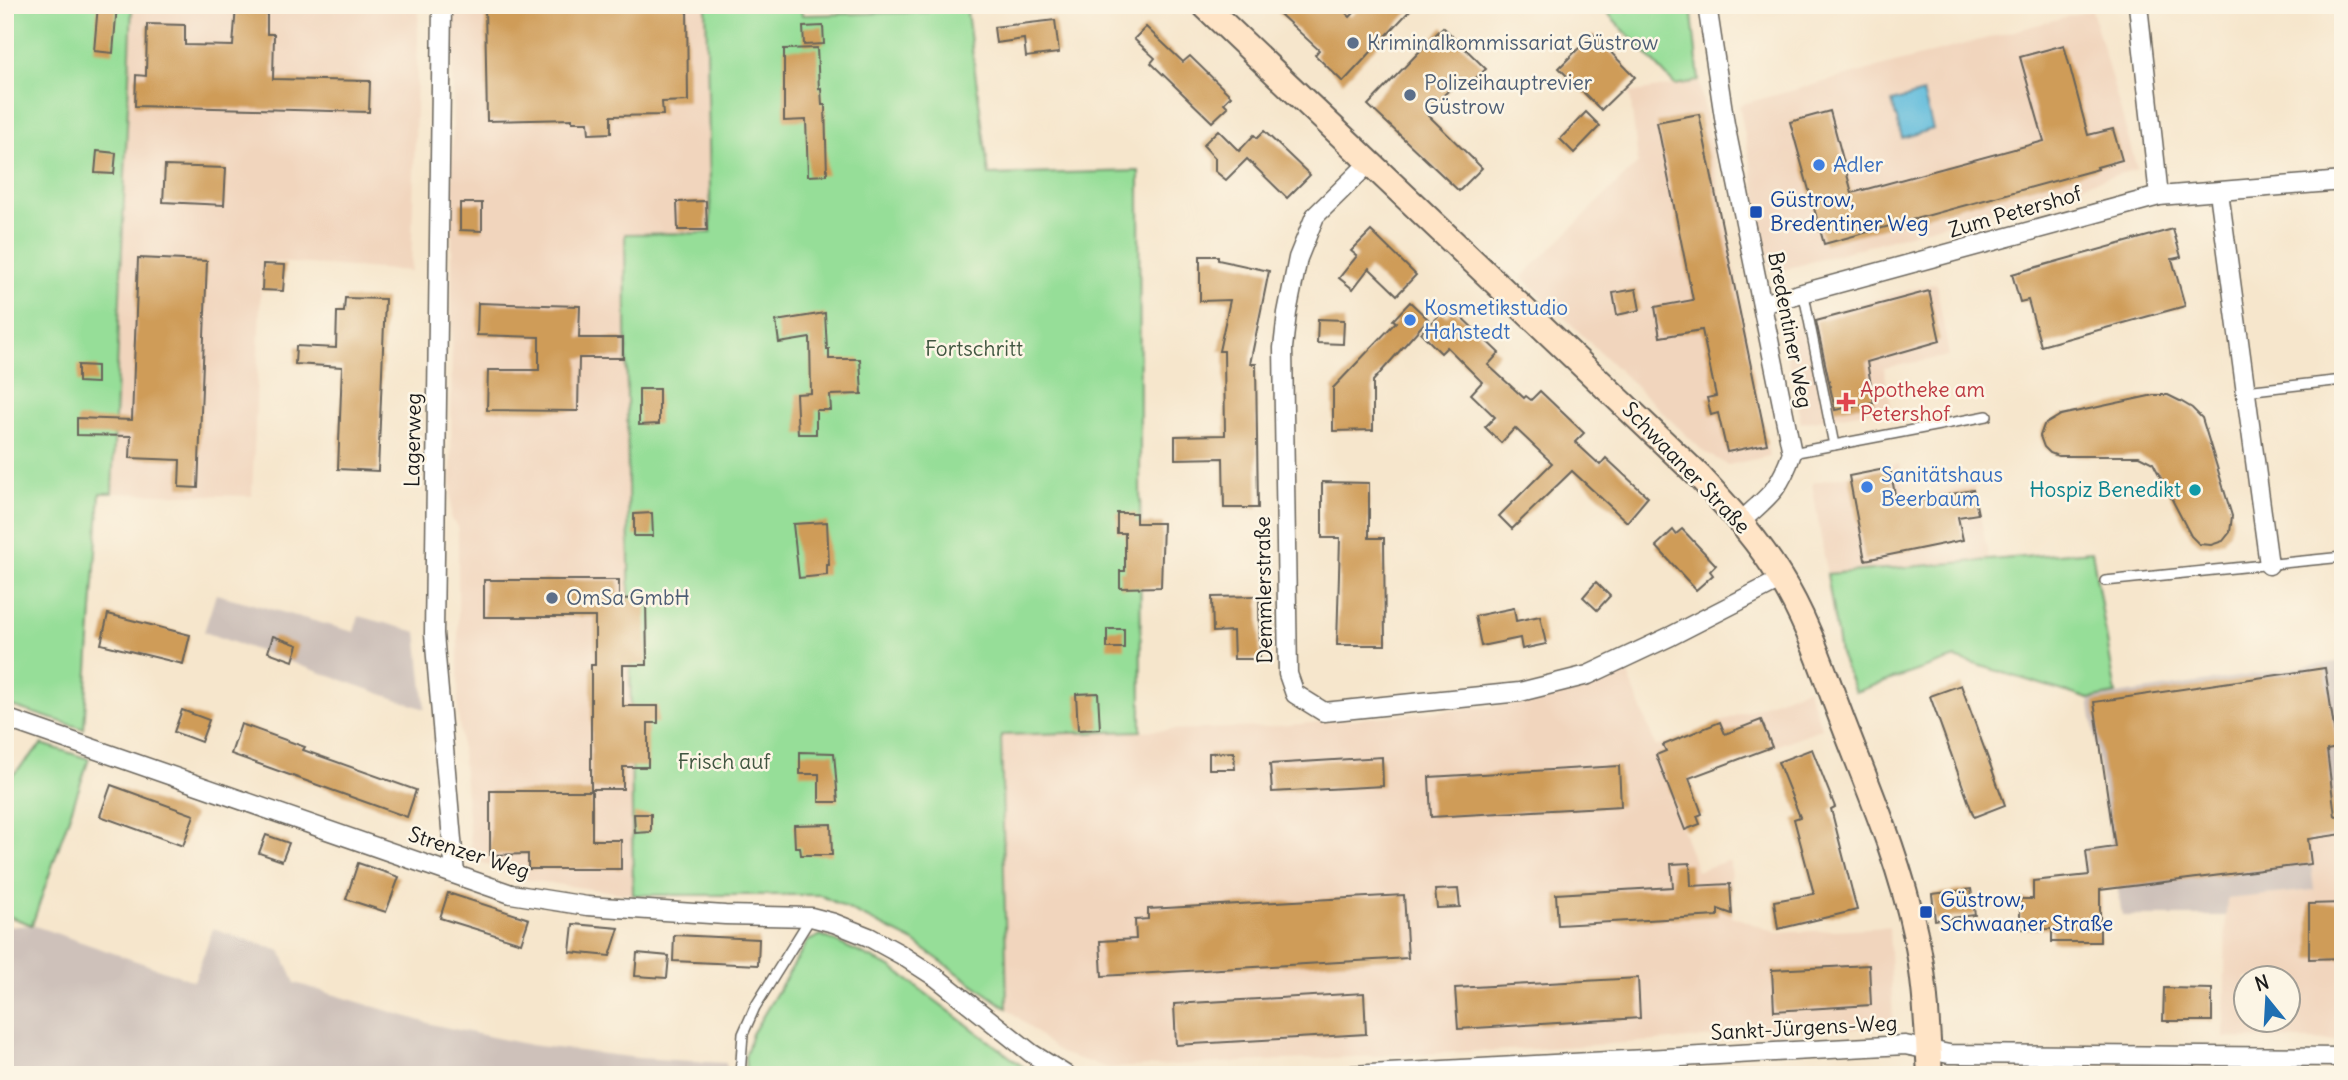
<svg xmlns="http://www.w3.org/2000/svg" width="2348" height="1080" font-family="Delius,sans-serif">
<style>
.built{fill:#f1d5bd;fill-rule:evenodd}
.industrial{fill:#cec1ba}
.green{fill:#96de98;stroke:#597d5a;stroke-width:2}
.water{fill:#5ebbdc;stroke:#3d6c7c;stroke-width:2}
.building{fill:#cf9c59}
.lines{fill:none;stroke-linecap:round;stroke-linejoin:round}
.lane-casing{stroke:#68635a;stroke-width:12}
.street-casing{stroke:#68635a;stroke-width:21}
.secondary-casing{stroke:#68635a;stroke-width:28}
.lane{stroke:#fff;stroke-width:9}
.street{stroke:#fff;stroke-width:18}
.secondary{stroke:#ffe4c6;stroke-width:24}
.service-dot{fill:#5c6f8a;stroke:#fcf5e5;stroke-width:2.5}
.shop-dot{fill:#3f7fe0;stroke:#fcf5e5;stroke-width:2.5}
.transit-dot{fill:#1a4fb4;stroke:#fcf5e5;stroke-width:2.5}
.health-dot{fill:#e0444e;stroke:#fcf5e5;stroke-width:2.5}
.culture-dot{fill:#0f9aa8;stroke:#fcf5e5;stroke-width:2.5}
.labels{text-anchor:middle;stroke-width:5;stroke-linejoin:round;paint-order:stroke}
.service-label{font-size:21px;fill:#4e5e75;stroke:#fcf5e5;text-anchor:start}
.shop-label{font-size:21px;fill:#366cbe;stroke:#fcf5e5;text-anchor:start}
.transit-label{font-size:21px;fill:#164399;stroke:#fcf5e5;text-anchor:start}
.street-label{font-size:21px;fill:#1c1c1c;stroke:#fcf5e5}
.park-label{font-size:21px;fill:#415641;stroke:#fcf5e5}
.health-label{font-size:21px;fill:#be3a42;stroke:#fcf5e5;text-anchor:start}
.culture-label{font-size:21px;fill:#0d838f;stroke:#fcf5e5;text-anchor:end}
</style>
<rect width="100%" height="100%" fill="#fcf5e5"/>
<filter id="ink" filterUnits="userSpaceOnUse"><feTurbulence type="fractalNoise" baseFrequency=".0143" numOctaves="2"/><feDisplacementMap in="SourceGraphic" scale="14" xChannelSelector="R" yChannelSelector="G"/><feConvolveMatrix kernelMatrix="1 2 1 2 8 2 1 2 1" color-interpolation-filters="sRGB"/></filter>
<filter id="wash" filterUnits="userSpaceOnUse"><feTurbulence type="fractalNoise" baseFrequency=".00686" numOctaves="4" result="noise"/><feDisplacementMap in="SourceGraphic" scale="28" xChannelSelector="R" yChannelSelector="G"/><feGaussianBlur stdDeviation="1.57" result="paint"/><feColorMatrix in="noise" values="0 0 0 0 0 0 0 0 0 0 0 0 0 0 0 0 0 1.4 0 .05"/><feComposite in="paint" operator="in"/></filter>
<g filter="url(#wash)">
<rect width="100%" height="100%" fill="#f6e6cc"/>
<g class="built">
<path d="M132 5H419L411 271 262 261 252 496 112 493Z"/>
<path d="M453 5H706L711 233 625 235 633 895 521 879 472 858 458 710V526L451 520Z"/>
<path d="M2092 10 2137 169 1779 271 1770 265 1739 105Z"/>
<path d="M1699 81 1769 456 1728 465 1704 452 1522 277 1638 163 1630 93Z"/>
<path d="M1936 283 1949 356 1884 368 1891 407 1801 423 1782 330 1787 323Z"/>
<path d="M1899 464 1906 498 1974 486 1989 560 1827 574 1812 483Z"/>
<path d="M1627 671 1656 747 1807 688 1822 728 1668 788 1697 871 1730 860 1732 916 1777 933 1889 927 1893 1026 1531 1049 1108 1068 1060 1053 1007 1008 1001 735 1268 727 1531 703 1583 689Z"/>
<path d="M2343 835V1041L2224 1038 2226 899 2313 890 2308 840ZM2246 978H2288V1020H2246Z"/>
</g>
<g class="industrial">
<path d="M216 594 354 632 359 616 417 632 425 709 204 632Z"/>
<path d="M2343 661V835L2308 840 2314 890 2227 899 2226 916H2122L2115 869 2086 872 2084 849 2111 845 2089 699Z"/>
<path d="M32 925 194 981 213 929 281 951 295 983 435 1025 530 1045 638 1058 726 1063 728 1075H5V927Z"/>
</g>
<g class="green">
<path d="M5 5H132L112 493H100L84 729 5 704Z"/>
<path d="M706 5H801L802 15 928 12V5H966L989 175 1139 171 1141 731 1001 735 1007 1008 911 940 820 895H633L625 234 711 233Z"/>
<path d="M1600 5H1691L1699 81 1675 85Z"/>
<path d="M2092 551 2116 694 2089 699 1955 658 1855 692 1840 654 1827 574Z"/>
<path d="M42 744 89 759 32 925 5 915V783Z"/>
<path d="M821 935 891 967 1034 1075H746L745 1057 752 1034 808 941Z"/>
</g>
<path class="water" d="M1923 93 1933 129 1902 138 1892 102Z"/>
<g id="blocks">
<g class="building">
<path d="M98 5H117L113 53 94 51Z"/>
<path d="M244 5H267V34H274L273 79 370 81 369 112 135 106 136 75 146 76 147 24 185 25V45L233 46 236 6Z"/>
<path d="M485 5H687L688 101 662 102 663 115 611 116V133L589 134 588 122H572V119L487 121Z"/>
<path d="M1270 5H1338L1350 17 1362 5H1415L1343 82 1315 55 1319 50Z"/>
<path d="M1055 20 1059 53 1026 57 1024 39 996 43 994 27Z"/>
<path d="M823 26 824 44 804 45 803 27Z"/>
<path d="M1146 27 1183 62 1190 56 1231 96 1224 103 1228 107 1212 122 1151 63 1155 58 1134 39Z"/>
<path d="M1443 27 1486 69 1468 85 1461 78 1426 113 1482 168 1459 191 1368 105Z"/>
<path d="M1593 34 1635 77 1601 110 1559 68Z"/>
<path d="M2064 45 2088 135 2113 129 2122 160 2097 167 2098 169 1824 244 1790 122 1830 111 1852 193 2044 141 2020 57Z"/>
<path d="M817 48 819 89 821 88 822 105H825L827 175 808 176 806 120 784 121V49Z"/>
<path d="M1586 112 1600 126 1574 153 1560 139Z"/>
<path d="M1699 114 1767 444 1727 452 1718 413 1711 415 1707 398 1716 396 1702 330 1660 337 1655 307 1693 300 1657 122Z"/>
<path d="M1218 130 1239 151 1254 135 1257 138 1264 131 1310 175 1287 198 1247 159 1226 180 1215 171V158L1203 145Z"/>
<path d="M97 151 116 153 114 174 95 173Z"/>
<path d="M165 166 226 168 224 205 163 202Z"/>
<path d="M706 201 707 230H678L677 202Z"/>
<path d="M460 203H482V231L460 230Z"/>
<path d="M2173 229 2181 257 2172 259 2185 306 2041 346 2028 300 2020 302 2012 274Z"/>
<path d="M1371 231 1416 275 1397 295 1369 268 1353 289 1339 278 1357 256 1351 251Z"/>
<path d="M1200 256H1218V260L1269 271 1250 364H1256L1258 508H1224L1223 458 1175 459V436L1225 435 1224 351H1219L1230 300 1200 301Z"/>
<path d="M138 258 207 261 198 488 179 487 180 460 130 458 131 436 77 435V418L132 420Z"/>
<path d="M263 264 285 265 283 291 262 290Z"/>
<path d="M1636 289 1640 310 1617 315 1613 293Z"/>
<path d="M1929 291 1940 341 1867 362 1874 402 1835 410 1816 321Z"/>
<path d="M345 298 385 299 378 471 338 469 342 367 295 364 296 346 336 348 337 312H344Z"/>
<path d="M1410 302 1428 319 1373 381V430L1333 431V388L1396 322 1393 320Z"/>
<path d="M478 303 580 306 579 338H623V358H579L578 411 487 410 488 370H539V337L477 335Z"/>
<path d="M1453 309 1499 353 1488 365 1524 398 1526 396 1531 400 1540 391 1584 433 1575 442 1600 465 1606 458 1648 497 1627 522 1572 471 1512 529 1499 516 1552 463 1515 428 1501 443 1485 427 1495 417 1471 394 1482 382 1447 347 1441 353 1421 333 1442 312 1447 316Z"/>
<path d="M825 313 827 349H829V359H860L862 394 830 395 831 410H816V434H798L796 394 811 393 810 338 779 343 776 321Z"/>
<path d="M1318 319 1344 320 1343 344 1317 343Z"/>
<path d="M78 365 97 366V383L78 382Z"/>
<path d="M639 389H659V424L639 425Z"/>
<path d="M2154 395H2168L2180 401 2192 408 2202 418 2232 516 2230 532 2223 541 2211 545 2199 544 2191 536 2153 463 2139 456H2058L2050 453 2044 447 2040 436 2044 425 2061 415Z"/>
<path d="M1890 468 1897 505 1973 490 1978 514 1958 517 1963 540 1865 560 1849 476Z"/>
<path d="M1322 482 1369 483V538H1384L1385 645H1337L1340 538H1322Z"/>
<path d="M652 513 653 536H634V514Z"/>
<path d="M1117 513H1136V523H1163L1161 587 1120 588V571H1125V533H1117Z"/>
<path d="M827 522 829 565H827V575L799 578 793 524Z"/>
<path d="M1682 529 1716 565 1710 571 1713 575 1696 590 1656 546 1673 530 1676 534Z"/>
<path d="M484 580H619V599L646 598 647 665H623V706H658V723H648V767H623V789H591V665H595V617H484Z"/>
<path d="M1596 582 1610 596 1597 610 1583 597Z"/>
<path d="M1259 596 1260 659H1234L1233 631 1213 632 1212 597Z"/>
<path d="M1514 608 1516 621 1540 616 1546 644 1522 649 1520 638 1481 646 1475 616Z"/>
<path d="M108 614 190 635 183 664 101 644Z"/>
<rect x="1107" y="629" width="17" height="19"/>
<path d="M273 636 298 645 293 661 268 652Z"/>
<path d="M2325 668 2337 748 2327 750 2335 816 2343 815V834L2308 839 2311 864 2100 890V942H2052V929H2020V899H2033V881L2089 875 2086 851 2115 847 2094 702Z"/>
<path d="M1961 685 2005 805 1974 817 1930 696Z"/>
<path d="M1098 693 1100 729 1078 730 1076 694Z"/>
<path d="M182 710 209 720 201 742 174 732Z"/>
<path d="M1761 720 1772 747 1689 778 1702 814 1697 816 1700 824 1685 830 1656 755 1666 751 1663 745 1720 722 1725 734Z"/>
<path d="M241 724 305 747 303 750 416 790 407 817 231 754Z"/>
<path d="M1812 749 1835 807 1831 809 1857 910 1778 929 1774 901 1814 894 1794 819 1800 817 1778 762Z"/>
<path d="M800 752 834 753 838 802H819V774H800Z"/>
<path d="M1234 752 1235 769H1209V753Z"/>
<path d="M1382 757 1383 786 1272 792 1270 764Z"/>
<path d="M1619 766 1621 806 1431 817 1429 777Z"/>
<path d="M111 785 194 815 183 846 100 816Z"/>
<path d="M490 791H592V840H621V869H528V854L490 855Z"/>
<path d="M634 814H651V832L635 833Z"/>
<path d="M831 824 832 855H801L800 847H795L794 825Z"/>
<path d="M266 835 289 843 282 861 259 853Z"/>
<path d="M358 863 399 877 386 912 346 899Z"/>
<path d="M1690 863 1691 886 1730 884 1732 914 1718 909V916L1558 925 1556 894 1673 887 1671 864Z"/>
<path d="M1458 889 1460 907 1437 908 1435 890Z"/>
<path d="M1971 889 1975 915 1935 920 1932 894Z"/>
<path d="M448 893 529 919 521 943 440 918Z"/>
<path d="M1404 895 1408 958 1102 976 1100 941 1136 939 1135 920 1148 919V909Z"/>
<path d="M2343 903V958L2309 959V904Z"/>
<path d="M573 924 619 928 610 956 570 952Z"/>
<path d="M674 935 759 939 758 965 673 961Z"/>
<path d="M637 953 669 956 667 978 635 976Z"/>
<path d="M1869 965 1871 1005 1774 1011 1772 970Z"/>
<path d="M1638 978 1640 1018 1458 1029 1455 988Z"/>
<path d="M2164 988 2212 989V1021H2163Z"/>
<path d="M1364 993 1366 1034 1176 1045 1174 1004Z"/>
</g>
</g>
</g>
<g filter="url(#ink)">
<use href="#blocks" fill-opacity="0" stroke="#68635a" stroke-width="2"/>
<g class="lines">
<defs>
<g id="lane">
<path d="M1804 295 1834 445"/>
<path d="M2245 391 2343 380"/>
<path d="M1792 453 1987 416"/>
<path d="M2105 581 2343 557"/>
<path d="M740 1075 743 1034 755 1007 811 917"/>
</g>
<g id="street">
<path d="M442 5 434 634 455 874"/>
<path d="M1707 5 1725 124 1792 453C1779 491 1769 496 1740 522"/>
<path d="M2138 5 2159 196"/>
<path d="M1370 162 1315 216 1298 258 1287 313 1283 348 1288 674 1295 694 1324 712 1520 692 1588 675 1671 636 1782 579"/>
<path d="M2219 192 2269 565"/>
<path d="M1762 304 2159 196 2343 181"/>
<path d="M5 718 511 894 587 906 725 915 811 917 834 923 869 937 900 954 937 978 1031 1053 1066 1075"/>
<path d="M1352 1075 1905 1045 1949 1054 2343 1057"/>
</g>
<path id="secondary" d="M1204 5 1701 478C1729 509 1758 540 1780 577 1807 620 1823 670 1841 717 1868 788 1899 858 1915 933 1926 979 1927 1028 1930 1075"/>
</defs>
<use href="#lane" class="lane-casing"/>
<use href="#street" class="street-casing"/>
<use href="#secondary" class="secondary-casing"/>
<use href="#lane" class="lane"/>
<use href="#street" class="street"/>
<use href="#secondary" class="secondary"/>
</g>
</g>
<g class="service-dot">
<circle cx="1353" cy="43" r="7"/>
<circle cx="1410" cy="95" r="7"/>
<circle cx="552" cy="598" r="7"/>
</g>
<g class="shop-dot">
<circle cx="1819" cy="165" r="7"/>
<circle cx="1410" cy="320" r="7"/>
<circle cx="1867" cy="487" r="7"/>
</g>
<g class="transit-dot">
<rect x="1749" y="205" width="14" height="14" rx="3.5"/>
<rect x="1919" y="905" width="14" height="14" rx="3.5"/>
</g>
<path class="health-dot" d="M1842.5 391.5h7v7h7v7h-7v7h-7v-7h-7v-7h7z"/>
<circle class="culture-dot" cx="2195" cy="490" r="7"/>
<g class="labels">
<g class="service-label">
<text x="1367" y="50">Kriminalkommissariat Güstrow</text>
<text x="1424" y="90">Polizeihauptrevier<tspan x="1424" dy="24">Güstrow</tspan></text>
<text x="566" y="605">OmSa GmbH</text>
</g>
<g class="shop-label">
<text x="1833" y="172">Adler</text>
<text x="1424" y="315">Kosmetikstudio<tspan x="1424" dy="24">Hahstedt</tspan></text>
<text x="1881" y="482">Sanitätshaus<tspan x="1881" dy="24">Beerbaum</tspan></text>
</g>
<g class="transit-label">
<text x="1770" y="207">Güstrow,<tspan x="1770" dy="24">Bredentiner Weg</tspan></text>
<text x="1940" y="907">Güstrow,<tspan x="1940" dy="24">Schwaaner Straße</tspan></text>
</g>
<g class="street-label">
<text transform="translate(2015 212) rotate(-16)" y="7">Zum Petershof</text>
<text transform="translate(1790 330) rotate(79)" y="7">Bredentiner Weg</text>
<text transform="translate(413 440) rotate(-89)" y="7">Lagerweg</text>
<text transform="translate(1686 468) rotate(46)" y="7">Schwaaner Straße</text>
<text transform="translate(1264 590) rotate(-91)" y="7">Demmlerstraße</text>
<text transform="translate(469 853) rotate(18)" y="7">Strenzer Weg</text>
<text transform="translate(1804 1028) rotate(-3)" y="7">Sankt-Jürgens-Weg</text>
</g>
<g class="park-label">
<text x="974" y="356">Fortschritt</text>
<text x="724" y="769">Frisch auf</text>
</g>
<g class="health-label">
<text x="1860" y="397">Apotheke am<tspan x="1860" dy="24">Petershof</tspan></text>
</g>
<g class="culture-label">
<text x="2181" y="497">Hospiz Benedikt</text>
</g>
</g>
<rect width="2348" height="1080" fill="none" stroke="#fcf5e5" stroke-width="28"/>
<g transform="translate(2267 999) rotate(342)"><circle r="33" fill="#fcf5e5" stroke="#a29e95" stroke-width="2"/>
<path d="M0-5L12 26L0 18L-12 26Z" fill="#1f6fb2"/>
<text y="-10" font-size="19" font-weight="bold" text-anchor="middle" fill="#1c1c1c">N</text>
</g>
</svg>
